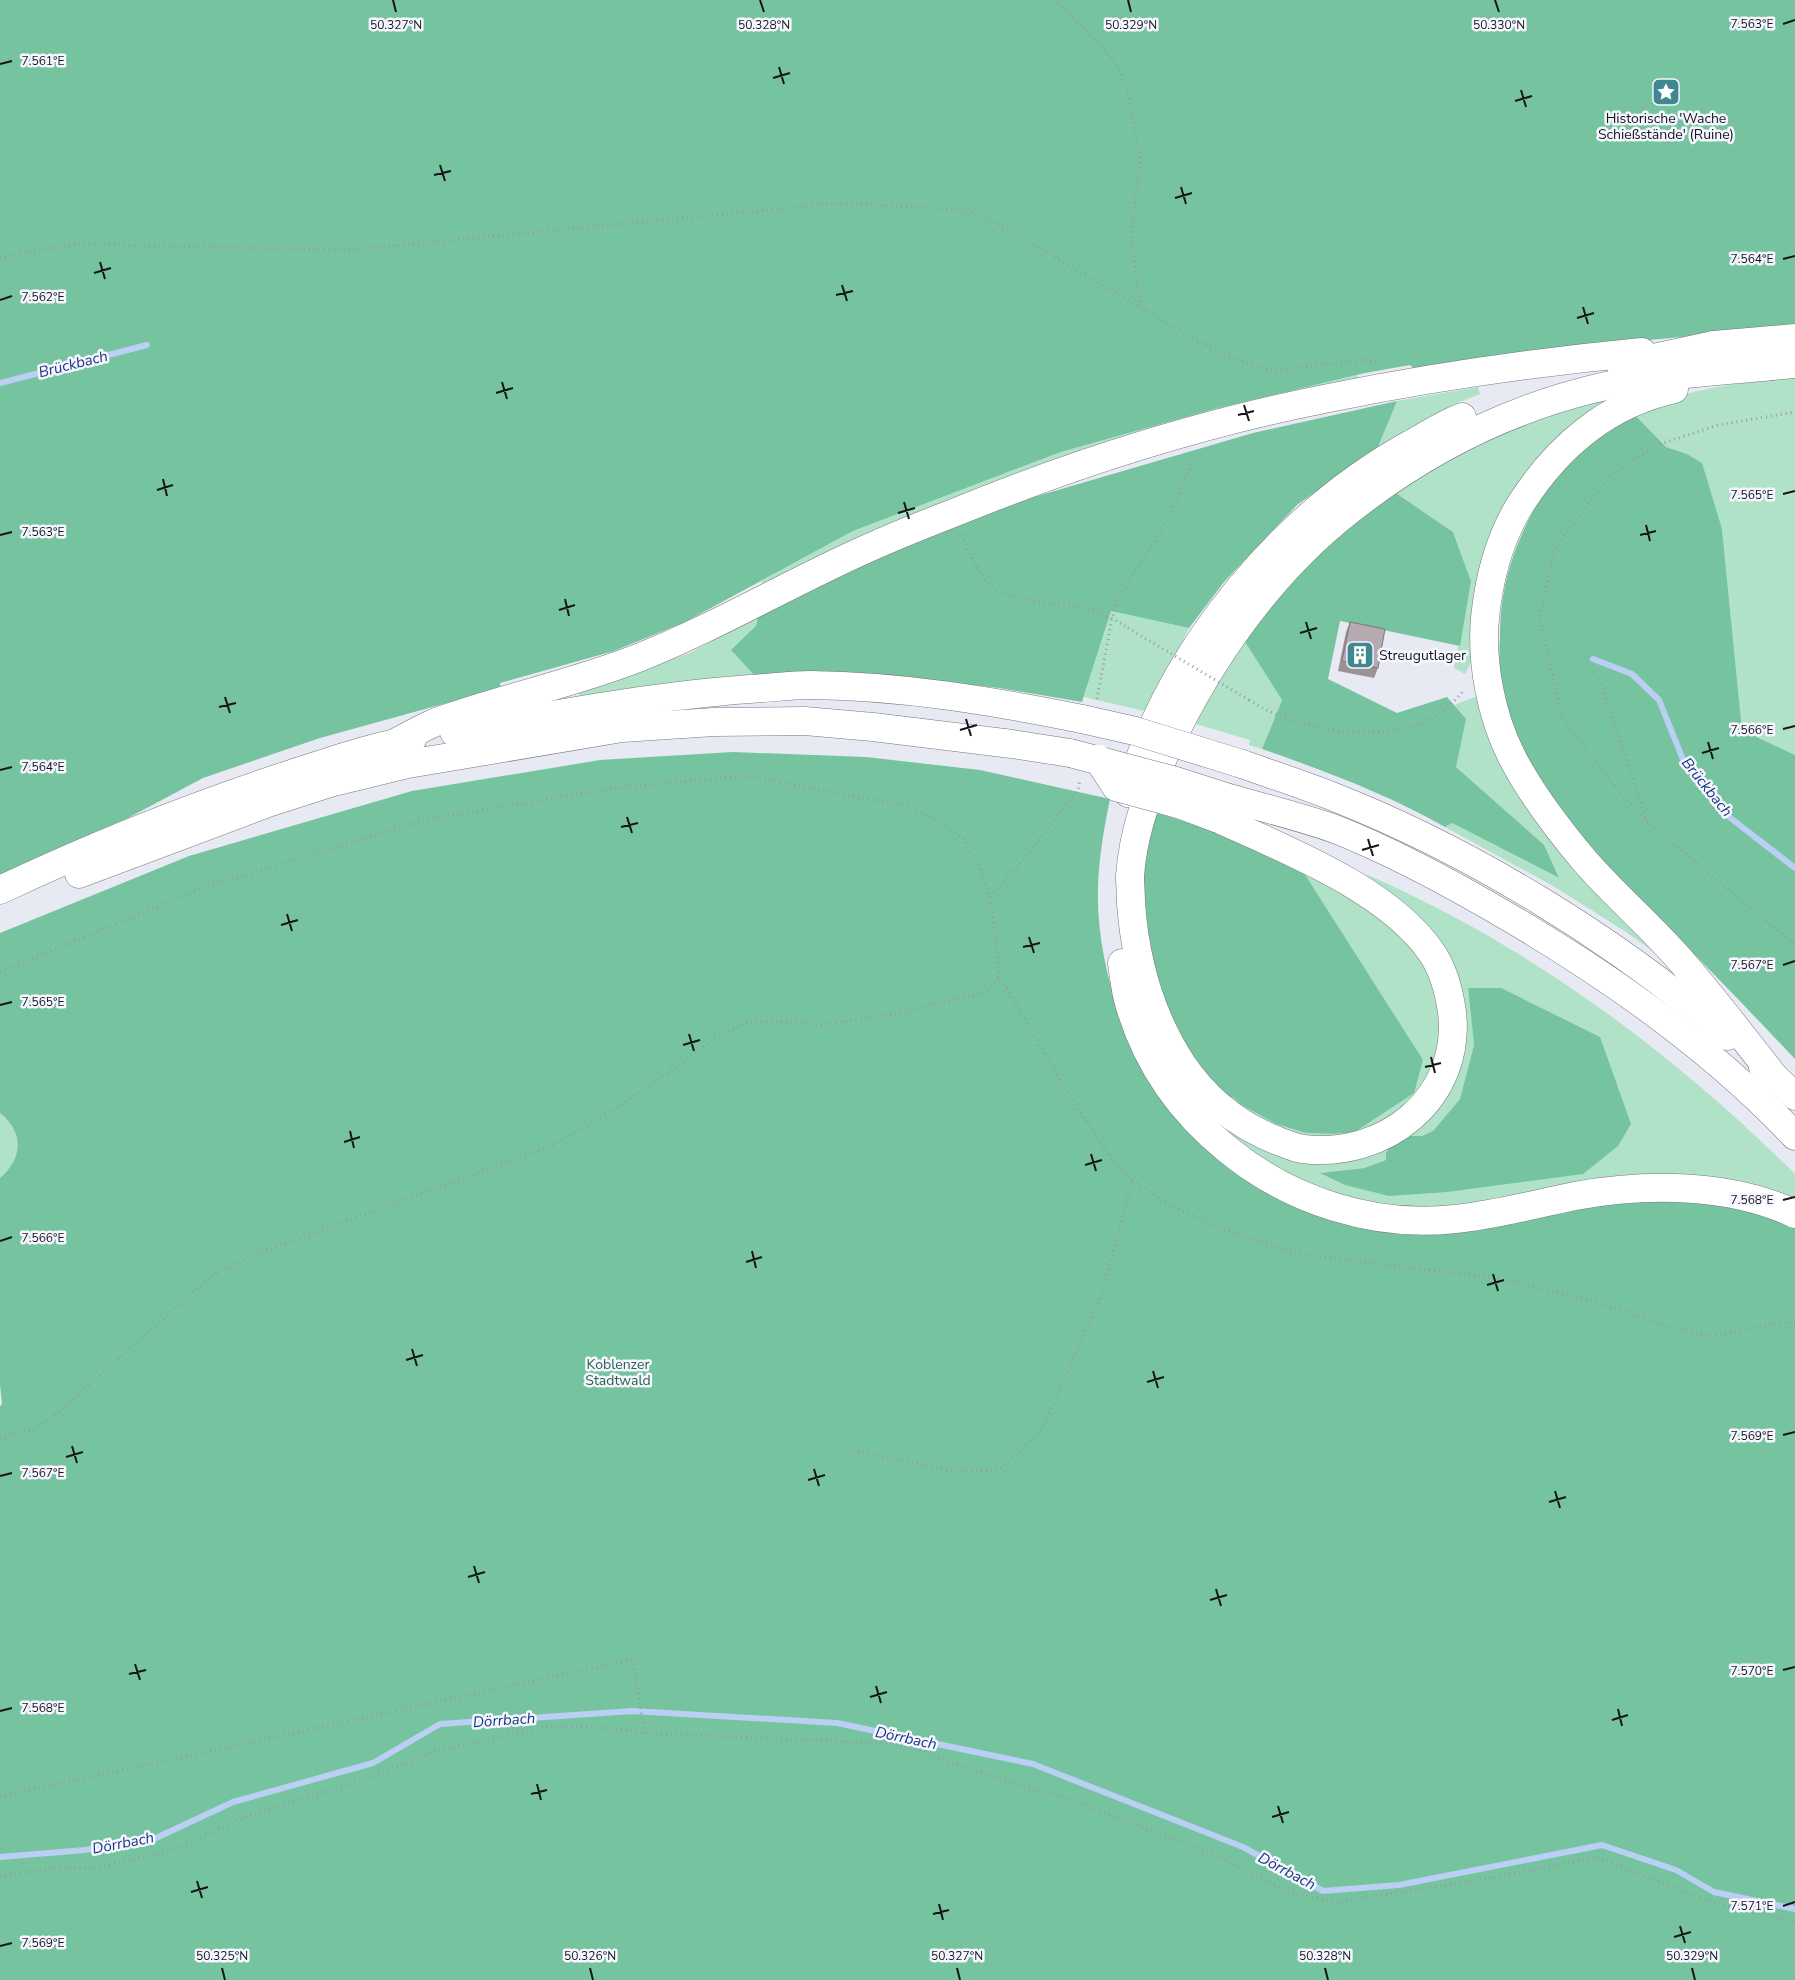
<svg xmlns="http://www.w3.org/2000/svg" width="1795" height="1980" font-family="'Nunito Sans',sans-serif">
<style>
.green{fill:#b0e2c8}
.forest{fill:#76c49f}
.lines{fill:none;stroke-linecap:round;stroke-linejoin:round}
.stream{stroke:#bbcff4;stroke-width:6}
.secondary-casing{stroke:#767780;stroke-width:29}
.highway-casing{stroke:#767780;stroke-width:29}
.path{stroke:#999aa2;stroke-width:3;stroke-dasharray:1 4;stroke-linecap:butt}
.secondary{stroke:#fff;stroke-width:28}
.highway{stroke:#fff;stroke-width:28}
.highway-bridge-casing{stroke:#767780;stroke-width:29;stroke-linecap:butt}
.path-bridge{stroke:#999aa2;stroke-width:3;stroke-dasharray:1 4;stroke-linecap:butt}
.highway-bridge{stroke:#fff;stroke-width:28}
.wall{fill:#9c9296}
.building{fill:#b5aaaf;stroke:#7f777a}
.ticks{fill:none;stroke:#16161a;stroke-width:2}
.labels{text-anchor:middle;stroke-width:5;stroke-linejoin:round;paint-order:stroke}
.poi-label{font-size:14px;fill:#16161a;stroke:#f5f6ff}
.park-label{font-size:14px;fill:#276148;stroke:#f5f6ff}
.water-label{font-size:15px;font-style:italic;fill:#19377d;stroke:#f5f6ff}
.ticks-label{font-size:12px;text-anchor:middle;fill:#16161a;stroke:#f5f6ff;stroke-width:5;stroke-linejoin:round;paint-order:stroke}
</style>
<rect width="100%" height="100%" fill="#e7e9f3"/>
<g class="green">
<path d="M1357 375 1364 383 764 587 761 581 853 531 1061 452 1214 409Z"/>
<path d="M1795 377V755L1742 730 1722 529 1687 454 1666 447 1633 413C1685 389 1739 382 1795 377Z"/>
<path d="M1478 387 1480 394 1452 405 1378 447 1397 401Z"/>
<path d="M1627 390 1542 459 1474 657 1465 674 1454 668 1471 581 1453 532 1390 489 1454 449Z"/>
<path d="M1111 611 1189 628 1149 712 1084 697Z"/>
<path d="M759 613 746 666 755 676 579 696V692L690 653 725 634Z"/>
<path d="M1240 634 1282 700 1262 749 1249 745 1250 740 1189 722Z"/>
<path d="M1480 695 1662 958 1626 932 1555 887 1445 827 1452 823 1558 878 1543 845 1456 767 1465 719 1454 705Z"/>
<path d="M1205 828 1269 849 1394 924 1437 980 1445 1038 1423 1094 1373 1133 1308 1140 1231 1108 1233 1097 1276 1124 1306 1133 1333 1134 1355 1132 1413 1093Z"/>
<path d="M1368 875C1528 945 1671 1051 1795 1174V1208L1450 1211 1352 1205 1236 1148 1205 1106 1250 1140 1393 1142 1387 1160 1364 1168 1321 1173 1583 1174 1468 988 1474 1045 1460 1099 1433 1131 1422 1136H1402L1461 1004 1364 877Z"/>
<path d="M0 1113C24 1132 23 1158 0 1178Z"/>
</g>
<g class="forest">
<path d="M0 0H1795V327L1615 343 1419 373 1410 365 1365 373 1214 409 1061 452 853 531 685 622 614 651 500 683 501 688 320 738 203 778 128 818 0 875Z"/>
<path d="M1397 401 1378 447 1297 505 1224 582 1189 628 1111 611 1082 702 999 688 929 680 755 676 731 650 756 626 759 613 872 559 1003 506 1253 433Z"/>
<path d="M1633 413 1666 447 1687 454 1702 463 1722 529 1742 730 1795 755V1059C1758 1020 1721 981 1683 943 1611 871 1515 783 1501 678 1499 665 1499 651 1500 637 1500 608 1504 582 1514 554 1524 526 1548 477 1571 458 1590 441 1613 428 1633 413Z"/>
<path d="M1390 489 1453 532 1471 581 1460 646 1340 621 1328 679 1397 713 1447 697 1466 719 1456 767 1544 845 1559 878 1452 823 1445 827C1387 794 1325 771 1262 749L1282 700 1240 634 1296 569Z"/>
<path d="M733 752 866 757 980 770 1110 799C1104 828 1099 857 1098 887 1096 942 1113 1008 1137 1058L1321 1213 1624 1199 1734 1204 1795 1226V1980H0V1406L2 1404 0 1385V1178C23 1158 24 1132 0 1113V933L189 856 412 791 600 760Z"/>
<path d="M1151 811 1205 828 1304 873 1423 1060 1414 1093 1355 1132 1333 1134 1306 1133 1276 1124 1240 1104 1233 1097 1231 1108 1198 1073 1164 1013 1139 893Z"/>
<path d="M1468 988H1501L1600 1037 1631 1124 1618 1146 1583 1174 1447 1192 1389 1196 1345 1185 1320 1173 1364 1168 1386 1160V1153L1393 1142 1402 1136H1422L1433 1131 1460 1099 1474 1045Z"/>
</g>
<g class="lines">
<g class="stream">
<path d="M0 383 147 345"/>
<path d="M1593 659 1632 674 1659 700 1684 762 1724 813 1795 868"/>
<path d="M0 1857 85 1850 156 1838 233 1802 373 1763 440 1724 633 1711 837 1723 1033 1764 1243 1847 1323 1891 1399 1885 1602 1845 1676 1870 1714 1892 1795 1909"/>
</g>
<defs>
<g id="secondary">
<path d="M1714 345 1795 338"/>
<path d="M1772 366 1795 364"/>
</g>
<g id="highway">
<path d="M1621 365 1714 345"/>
<path d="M1674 389C1607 404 1556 448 1520 505 1499 539 1489 578 1485 618 1481 663 1491 715 1511 755 1529 791 1558 829 1584 860 1615 896 1651 926 1682 962 1715 1000 1745 1040 1776 1079"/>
<path d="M454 732C552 715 651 696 750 689 770 688 791 685 811 685 902 686 993 701 1082 719"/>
<path d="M395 743C408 736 422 728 436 722 502 698 572 684 638 658 716 627 788 584 864 550 895 536 925 524 956 512 1076 463 1202 423 1329 398 1432 377 1538 362 1642 352"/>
<path d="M1242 764C1273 775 1304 785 1334 797 1471 851 1616 940 1727 1036"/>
<path d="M1128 793C1172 647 1284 512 1418 440 1432 432 1446 423 1462 417"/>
<path d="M1229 798C1264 808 1301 817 1335 829 1396 853 1454 885 1510 918 1612 978 1714 1050 1795 1136"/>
<path d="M1221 820C1289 851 1389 890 1432 953 1444 971 1449 991 1452 1012 1462 1098 1385 1159 1303 1149 1294 1148 1287 1144 1278 1141 1237 1125 1206 1100 1182 1064 1150 1015 1135 960 1131 903 1131 894 1130 885 1130 876 1133 831 1149 788 1168 747 1210 659 1269 574 1346 513 1419 455 1503 411 1593 389 1652 375 1712 372 1772 366"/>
<path d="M79 874 268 803 330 783 408 764 622 728 714 722 805 721 873 727 1012 744 1070 753"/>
<path d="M0 890C93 846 190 807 288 775 328 762 370 747 412 740"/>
<path d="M1122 963C1124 976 1125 990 1129 1003 1146 1062 1180 1111 1227 1149 1290 1201 1374 1228 1455 1219 1496 1215 1535 1204 1575 1196 1645 1183 1730 1183 1795 1214"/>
<path d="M1763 1067 1795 1096"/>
</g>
</defs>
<use href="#secondary" class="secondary-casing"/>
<use href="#highway" class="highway-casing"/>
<g class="path">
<path d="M1055 0 1105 50 1119 69 1128 92 1140 158 1131 238 1140 306"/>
<path d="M0 258 74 244 348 250 842 203 952 209 971 212 990 220C1039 248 1089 277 1138 306 1173 326 1240 370 1279 370L1366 360 1377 363"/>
<path d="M962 535C967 550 981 578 993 588 1010 602 1067 604 1090 609 1104 613 1117 621 1128 628"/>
<path d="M1599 679 1648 823 1795 945"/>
<path d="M1097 699 1112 618 1119 597 1167 521 1180 493 1194 455"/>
<path d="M1249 700C1259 706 1269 712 1280 716 1340 739 1420 746 1464 690"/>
<path d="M1648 823 1613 784 1562 718 1540 619 1554 549 1608 477 1657 445 1718 425 1795 412"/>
<path d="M990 897 1020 864 1078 790 1080 779"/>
<path d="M0 972 205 887 432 818 623 787 745 776 908 806 938 821 963 838 979 866 990 897 999 965 998 979 1006 987 1067 1092 1115 1164 1132 1180 1167 1204 1225 1230 1297 1254 1497 1278 1564 1294 1617 1308 1666 1326 1709 1336 1768 1325 1795 1322"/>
<path d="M0 1438 34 1429 60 1411 193 1292 217 1273 254 1255 551 1146 615 1109 689 1058 712 1039 748 1022 788 1021 819 1025 895 1014 981 993 988 990 998 979"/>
<path d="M853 1451 953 1471 999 1470 1042 1430 1103 1291 1132 1180"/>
<path d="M0 1796 632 1660 645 1733"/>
<path d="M0 1876 56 1868 102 1867 185 1846 238 1820 373 1776 439 1750 485 1740 546 1726 608 1728 645 1733 902 1744 975 1771 1074 1801 1215 1855 1294 1894 1338 1902 1495 1877 1597 1857 1714 1903 1795 1922"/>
</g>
<use href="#secondary" class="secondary"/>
<use href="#highway" class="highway"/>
<defs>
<g id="highway-bridge">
<path d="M1082 719 1135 731 1242 764"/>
<path d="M1070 753 1176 781 1229 798"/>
<path d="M1098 759 1116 787 1178 804 1221 820"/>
</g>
</defs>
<use href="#highway-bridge" class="highway-bridge-casing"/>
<path class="path-bridge" d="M1128 628 1249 700"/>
<use href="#highway-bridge" class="highway-bridge"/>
</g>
<path class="wall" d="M1350 622 1378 668 1374 678 1338 671 1346 632Z"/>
<path class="building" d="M1350 622 1385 629 1378 668 1342 661Z"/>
<path class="ticks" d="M393 0 396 12M760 0 764 12M1128 0 1131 12M1495 0 1499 12M1783 24 1795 20M0 64 12 61M779 67 784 84M773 78 790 73M1521 90 1526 107M1515 101 1532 96M440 165 445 181M434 175 451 171M1181 187 1186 204M1175 198 1192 193M1783 259 1795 256M100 262 105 279M94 273 111 268M842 285 847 301M836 295 853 291M0 300 12 296M1583 307 1588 324M1577 318 1594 313M502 382 507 399M496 393 513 388M1244 405 1249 421M1238 415 1254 411M163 479 167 496M157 490 173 485M1783 494 1795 491M904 502 909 519M898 513 915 508M1646 525 1650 541M0 535 12 532M1640 535 1656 531M565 599 569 616M559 610 575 605M1306 622 1311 639M1300 633 1317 628M225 697 230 713M219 707 236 703M966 719 971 736M1783 729 1795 726M960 730 977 725M1708 742 1713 759M1702 753 1719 748M0 770 12 767M627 817 632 833M621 827 638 823M1368 839 1373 856M1362 850 1379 845M287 914 292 931M281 925 298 920M1029 937 1034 953M1023 947 1040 943M1783 965 1795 961M0 1005 12 1002M689 1034 694 1051M683 1045 700 1040M1431 1057 1435 1073M1425 1067 1441 1063M350 1131 354 1148M344 1142 360 1137M1091 1154 1096 1171M1085 1165 1102 1160M1783 1200 1795 1197M0 1241 12 1237M752 1251 756 1268M746 1262 762 1257M1493 1274 1498 1291M1487 1285 1504 1280M412 1349 417 1366M406 1360 423 1355M1153 1371 1158 1388M1147 1382 1164 1377M1783 1435 1795 1432M72 1446 77 1463M66 1457 83 1452M814 1469 819 1486M0 1476 12 1473M808 1480 825 1475M1555 1491 1560 1508M1549 1502 1566 1497M474 1566 479 1583M468 1577 485 1572M1216 1589 1221 1606M1210 1600 1227 1595M135 1664 140 1680M1783 1670 1795 1667M129 1674 146 1670M876 1686 881 1703M870 1697 887 1692M1618 1709 1622 1726M0 1711 12 1708M1612 1720 1628 1715M537 1784 541 1800M531 1794 547 1790M1278 1806 1283 1823M1272 1817 1289 1812M197 1881 202 1898M191 1892 208 1887M939 1904 943 1920M1783 1906 1795 1902M933 1914 949 1910M1680 1926 1685 1943M1674 1937 1691 1932M0 1946 12 1943M222 1968 225 1980M590 1968 593 1980M957 1968 960 1980M1325 1968 1328 1980M1692 1968 1695 1980"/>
<defs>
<symbol id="sight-square" viewBox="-11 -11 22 22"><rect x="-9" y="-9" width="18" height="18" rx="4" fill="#408791" stroke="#f5f6ff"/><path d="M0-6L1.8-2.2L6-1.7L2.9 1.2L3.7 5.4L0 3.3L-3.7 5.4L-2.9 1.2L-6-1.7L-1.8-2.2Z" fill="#fff"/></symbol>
<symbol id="building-square" viewBox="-11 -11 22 22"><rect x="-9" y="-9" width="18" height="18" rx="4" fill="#408791" stroke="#f5f6ff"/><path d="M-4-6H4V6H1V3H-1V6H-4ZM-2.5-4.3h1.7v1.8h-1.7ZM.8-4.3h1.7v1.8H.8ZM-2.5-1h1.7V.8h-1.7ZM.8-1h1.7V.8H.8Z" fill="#fff"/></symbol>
</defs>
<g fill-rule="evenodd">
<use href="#sight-square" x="1650" y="76" width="32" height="32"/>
<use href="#building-square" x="1344" y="639" width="32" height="32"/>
</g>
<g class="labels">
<g class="poi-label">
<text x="1666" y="123">Historische 'Wache<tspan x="1666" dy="16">Schießstände' (Ruine)</tspan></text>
<text x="1379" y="660" text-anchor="start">Streugutlager</text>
</g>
<g class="park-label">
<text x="618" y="1369">Koblenzer<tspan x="618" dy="16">Stadtwald</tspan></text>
</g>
<g class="water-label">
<text transform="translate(73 364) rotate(-14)" y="5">Brückbach</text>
<text transform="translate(1707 787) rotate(51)" y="5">Brückbach</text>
<text transform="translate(504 1720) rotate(-4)" y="5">Dörrbach</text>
<text transform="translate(906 1738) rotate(12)" y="5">Dörrbach</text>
<text transform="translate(123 1843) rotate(-11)" y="5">Dörrbach</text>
<text transform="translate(1287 1871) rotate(28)" y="5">Dörrbach</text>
</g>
</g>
<g class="ticks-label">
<text x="1752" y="28">7.563°E</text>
<text x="396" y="29">50.327°N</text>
<text x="764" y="29">50.328°N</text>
<text x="1131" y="29">50.329°N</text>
<text x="1499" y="29">50.330°N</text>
<text x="43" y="65">7.561°E</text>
<text x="1752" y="263">7.564°E</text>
<text x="43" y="301">7.562°E</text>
<text x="1752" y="499">7.565°E</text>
<text x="43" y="536">7.563°E</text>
<text x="1752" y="734">7.566°E</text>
<text x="43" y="771">7.564°E</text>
<text x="1752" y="969">7.567°E</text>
<text x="43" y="1006">7.565°E</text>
<text x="1752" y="1204">7.568°E</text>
<text x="43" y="1242">7.566°E</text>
<text x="1752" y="1440">7.569°E</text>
<text x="43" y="1477">7.567°E</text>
<text x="1752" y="1675">7.570°E</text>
<text x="43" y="1712">7.568°E</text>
<text x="1752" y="1910">7.571°E</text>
<text x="43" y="1947">7.569°E</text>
<text x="222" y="1960">50.325°N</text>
<text x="590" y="1960">50.326°N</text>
<text x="957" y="1960">50.327°N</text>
<text x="1325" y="1960">50.328°N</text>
<text x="1692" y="1960">50.329°N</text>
</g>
</svg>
